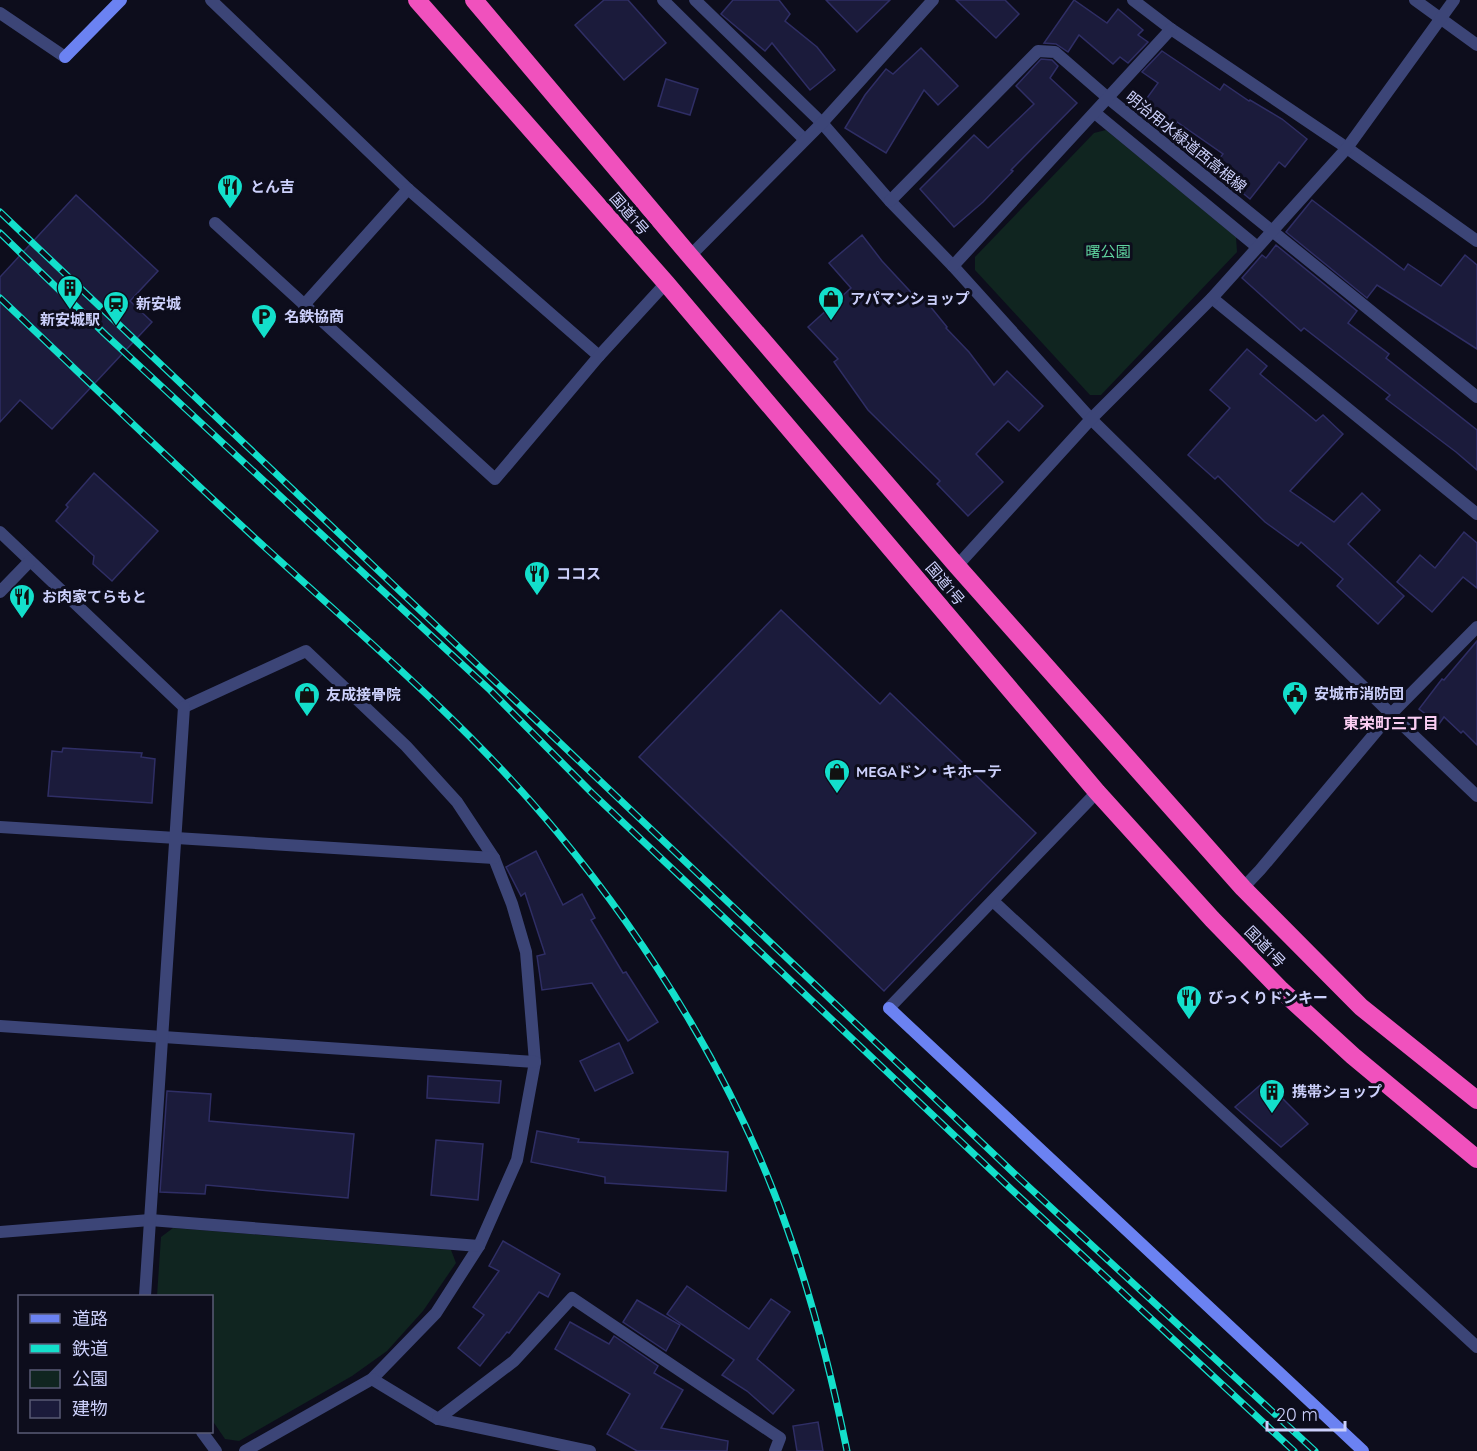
<svg xmlns="http://www.w3.org/2000/svg" width="1477" height="1451" font-family="Quicksand,'Noto Sans JP',sans-serif">
<style>
.green{fill:#102520}
.building{fill:#1b1b3b;stroke:#2f2e65;stroke-width:1.5}
.lines{fill:none;stroke-linecap:round;stroke-linejoin:round}
.street{stroke:#3c4577;stroke-width:12}
.secondary{stroke:#6b82f2;stroke-width:12}
.highway{stroke:#f051bd;stroke-width:18}
.rail-casing{stroke:#13dfcb;stroke-width:7}
.rail{stroke:#0d0d1c;stroke-width:4.5;stroke-dasharray:14;stroke-linecap:butt}
.labels{text-anchor:middle;stroke-width:6;stroke-linejoin:round;paint-order:stroke}
.street-label{font-size:15px;fill:#ccd0fb;stroke:#0d0d1c}
.poi-label{font-size:15px;font-weight:bold;fill:#ccd0fb;stroke:#0d0d1c;text-anchor:start}
.park-label{font-size:15px;fill:#5fd39f;stroke:#0d0d1c}
.neighbourhood-label{font-size:16px;font-weight:bold;fill:#fbcef3;stroke:#0d0d1c}
</style>
<rect width="100%" height="100%" fill="#0d0d1c"/>
<g class="green">
<path d="M1106 130 1236 237 1237 252 1101 395H1090L975 270V257L1094 133Z"/>
<path d="M173 1228 451 1250 456 1263 423 1311 387 1351 352 1376 239 1441 225 1439 212 1420V1296H157L161 1237Z"/>
</g>
<g class="building">
<path d="M604 0H628L666 43 624 80 575 25Z"/>
<path d="M733 0H779L790 14 785 21 817 47 835 70 810 90 772 43 765 51 721 14Z"/>
<path d="M826 0H890L857 32Z"/>
<path d="M956 0H1005L1019 14 996 38Z"/>
<path d="M1074 0 1107 23 1118 9 1143 30 1138 35 1148 42 1128 63 1120 57 1113 64 1079 35 1068 52 1056 44 1044 43Z"/>
<path d="M921 48 958 86 938 105 924 90 886 153 845 128 865 95 886 69 893 74Z"/>
<path d="M1162 51 1220 90 1224 84 1249 101 1250 100 1282 119 1307 139 1285 167 1279 162 1250 199 1212 168 1223 154 1177 122 1170 131 1139 109 1158 83 1142 72Z"/>
<path d="M1041 59 1052 60 1058 66 1050 78 1077 103 1011 170 1013 171 983 202 954 227 920 189 974 135 988 148 1034 104 1016 86Z"/>
<path d="M666 79 698 89 690 115 658 106Z"/>
<path d="M76 195 158 271 130 301 152 322 52 429 20 400 0 422V277Z"/>
<path d="M1312 200 1404 270 1408 264 1441 286 1465 255 1477 265V349L1377 285 1367 298 1286 232Z"/>
<path d="M862 235 882 261 921 303 925 300 947 327 946 328 969 352 994 385 1007 371 1043 406 1019 431 1008 421 976 454 1003 482 968 516 937 484 940 481 868 410 834 362 838 359 808 327 851 288 829 263Z"/>
<path d="M1276 245 1357 311 1348 323 1389 354 1386 358 1477 430V470L1456 452 1386 399 1390 395 1304 328 1301 331 1242 278 1262 255 1266 258Z"/>
<path d="M1247 349 1267 366 1260 374 1316 421 1323 415 1343 434 1290 491 1334 522 1362 493 1380 510 1348 544 1404 596 1378 624 1337 586 1343 579 1301 542 1298 546 1265 522 1218 476 1215 479 1188 455 1230 408 1210 390Z"/>
<path d="M94 473 158 531 112 581 93 564 94 556 56 521 68 507 66 505Z"/>
<path d="M1464 532 1477 543V588L1463 577 1432 612 1397 582 1420 555 1435 568Z"/>
<path d="M781 610 880 704 890 693 1036 833 884 991 639 757Z"/>
<path d="M1477 641V745L1463 731 1461 733 1444 717 1439 724 1419 709 1442 679 1444 680Z"/>
<path d="M63 748 142 753 141 757 155 759 152 803 48 796 52 751 62 752Z"/>
<path d="M536 851 563 905 582 894 595 918 591 920 623 973 626 972 658 1022 628 1041 592 983 542 990 537 956 545 954 525 893 521 896 506 867Z"/>
<path d="M619 1043 633 1073 595 1091 580 1061Z"/>
<path d="M428 1076 501 1081 499 1103 427 1098Z"/>
<path d="M1265 1081 1308 1124 1281 1147 1235 1107Z"/>
<path d="M167 1091 211 1094 209 1121 354 1134 348 1198 206 1185 205 1194 160 1192Z"/>
<path d="M537 1131 579 1139 578 1142 728 1152 726 1191 605 1183V1177L531 1162Z"/>
<path d="M436 1140 483 1144 478 1200 431 1195Z"/>
<path d="M503 1241 560 1274 548 1297 539 1292 509 1333 507 1332 480 1366 458 1348 484 1315 473 1307 499 1271 489 1266Z"/>
<path d="M687 1286 749 1329 771 1299 790 1312 757 1359 794 1390 773 1414 747 1391 722 1375 734 1360 667 1314Z"/>
<path d="M637 1300 680 1325 666 1351 623 1322Z"/>
<path d="M570 1322 609 1344 614 1336 658 1366 654 1373 683 1390 661 1428 728 1441 727 1451H637L607 1434 630 1394 555 1349Z"/>
<path d="M818 1422 823 1451H797L793 1426Z"/>
</g>
<g class="lines">
<g class="street">
<path d="M211 0 408 189 599 356"/>
<path d="M663 0 804 139"/>
<path d="M695 0 822 123 890 201 953 266 1091 419 1391 714 1477 796"/>
<path d="M1133 0 1171 29 1347 148 1477 241"/>
<path d="M1415 0 1477 45"/>
<path d="M0 13 65 57"/>
<path d="M1095 113 1256 246"/>
<path d="M890 201 1038 51 1055 52 1108 98 1477 397"/>
<path d="M215 223 495 479 599 356 666 283"/>
<path d="M690 256 822 123 933 0"/>
<path d="M953 266 1171 29"/>
<path d="M1212 298 1477 514"/>
<path d="M304 305 408 189"/>
<path d="M0 532 184 707"/>
<path d="M957 566 1091 419 1212 298 1347 148 1454 0"/>
<path d="M0 592 30 561"/>
<path d="M184 707 306 651 406 746 457 802 494 858 512 904 526 952 535 1062 517 1160 479 1246 436 1313 372 1379 245 1451"/>
<path d="M0 827 494 858"/>
<path d="M1243 888 1260 870 1391 714 1477 627"/>
<path d="M993 901 1477 1347"/>
<path d="M889 1008 1097 792"/>
<path d="M0 1026 535 1062"/>
<path d="M0 1232 150 1220 479 1246"/>
<path d="M145 1296 184 707"/>
<path d="M372 1379 438 1419 590 1451"/>
<path d="M438 1419 514 1361 572 1298 780 1438 775 1451"/>
<path d="M202 1432 216 1451"/>
</g>
<g class="secondary">
<path d="M65 57 121 0"/>
<path d="M889 1008 1363 1451"/>
</g>
<g class="highway">
<path d="M417 0 666 283 1097 792 1212 919 1281 990 1353 1056 1477 1159"/>
<path d="M474 0 690 256 957 566 1243 888 1361 1007 1477 1100"/>
</g>
<defs>
<g id="rail">
<path d="M0 212 1019 1178 1315 1451"/>
<path d="M0 233 107 336 490 690 592 793 1012 1190 1294 1451"/>
<path d="M0 298C89 382 177 467 268 550 367 640 471 728 557 832 652 946 740 1090 788 1231 813 1302 832 1377 847 1451"/>
</g>
</defs>
<use href="#rail" class="rail-casing"/>
<use href="#rail" class="rail"/>
</g>
<defs>
<symbol id="restaurant-pin" viewBox="-11 -11 22 30"><path d="M0 17L-7.5 6A9.5 9.5 0 1 1 7.5 6Z" fill="#13dfcb" stroke="#0d0d1c"/><path d="M-5-6h1v4h1v-4h1v4h1v-4h1v5L-1.5 .5V6h-2V.5L-5-1ZM5-6V6H3V1.5H1.5Q1.5-4 5-6Z" fill="#111"/></symbol>
<symbol id="building-pin" viewBox="-11 -11 22 30"><path d="M0 17L-7.5 6A9.5 9.5 0 1 1 7.5 6Z" fill="#13dfcb" stroke="#0d0d1c"/><path d="M-4-6H4V6H1V3H-1V6H-4ZM-2.5-4.3h1.7v1.8h-1.7ZM.8-4.3h1.7v1.8H.8ZM-2.5-1h1.7V.8h-1.7ZM.8-1h1.7V.8H.8Z" fill="#111"/></symbol>
<symbol id="shop-pin" viewBox="-11 -11 22 30"><path d="M0 17L-7.5 6A9.5 9.5 0 1 1 7.5 6Z" fill="#13dfcb" stroke="#0d0d1c"/><path d="M-5-2.5h2.3a2.7 3.5 0 0 1 5.4 0H5L5.5 6h-11ZM-1.5-2.5h3a1.5 2.3 0 0 0-3 0Z" fill="#111"/></symbol>
<symbol id="station-pin" viewBox="-11 -11 22 30"><path d="M0 17L-7.5 6A9.5 9.5 0 1 1 7.5 6Z" fill="#13dfcb" stroke="#0d0d1c"/><path d="M-3-6H3Q5-6 5-4V2Q5 4 3 4L4.5 6H3L1.5 4h-3L-3 6H-4.5L-3 4Q-5 4-5 2V-4Q-5-6-3-6ZM-3.5-4v3h7v-3ZM-3.5 1v1.5H-2V1ZM2 1v1.5H3.5V1Z" fill="#111"/></symbol>
<symbol id="parking-pin" viewBox="-11 -11 22 30"><path d="M0 17L-7.5 6A9.5 9.5 0 1 1 7.5 6Z" fill="#13dfcb" stroke="#0d0d1c"/><path d="M-3.5-5.5H1a3.5 3.5 0 0 1 0 7H-1V5.5H-3.5ZM-1-3.4V-.6H.8a1.4 1.4 0 0 0 0-2.8Z" fill="#111"/></symbol>
<symbol id="civic-pin" viewBox="-11 -11 22 30"><path d="M0 17L-7.5 6A9.5 9.5 0 1 1 7.5 6Z" fill="#13dfcb" stroke="#0d0d1c"/><path d="M-.6-6.5H3V-4.5H.6V-3L4-1V1h2V6H-6V1h2V-1L-.6-3ZM-1.2 2.5V6h2.4V2.5Z" fill="#111"/></symbol>
</defs>
<g fill-rule="evenodd">
<use href="#restaurant-pin" x="215" y="172" width="30" height="40"/>
<use href="#building-pin" x="55" y="273" width="30" height="40"/>
<use href="#shop-pin" x="816" y="284" width="30" height="40"/>
<use href="#station-pin" x="101" y="289" width="30" height="40"/>
<use href="#parking-pin" x="249" y="302" width="30" height="40"/>
<use href="#restaurant-pin" x="522" y="559" width="30" height="40"/>
<use href="#restaurant-pin" x="7" y="582" width="30" height="40"/>
<use href="#civic-pin" x="1280" y="679" width="30" height="40"/>
<use href="#shop-pin" x="292" y="680" width="30" height="40"/>
<use href="#shop-pin" x="822" y="757" width="30" height="40"/>
<use href="#restaurant-pin" x="1174" y="983" width="30" height="40"/>
<use href="#building-pin" x="1257" y="1077" width="30" height="40"/>
</g>
<g class="labels">
<g class="street-label">
<text transform="translate(1186 142) rotate(39)" y="5">明治用水緑道西高根線</text>
<text transform="translate(629 214) rotate(49)" y="5">国道1号</text>
<text transform="translate(945 584) rotate(50)" y="5">国道1号</text>
<text transform="translate(1265 947) rotate(46)" y="5">国道1号</text>
</g>
<g class="poi-label">
<text x="250" y="192">とん吉</text>
<text x="850" y="304">アパマンショップ</text>
<text x="136" y="309">新安城</text>
<text x="284" y="322">名鉄協商</text>
<text x="70" y="325" text-anchor="middle">新安城駅</text>
<text x="556" y="579">ココス</text>
<text x="42" y="602">お肉家てらもと</text>
<text x="1314" y="699">安城市消防団</text>
<text x="326" y="700">友成接骨院</text>
<text x="856" y="777">MEGAドン・キホーテ</text>
<text x="1208" y="1003">びっくりドンキー</text>
<text x="1292" y="1097">携帯ショップ</text>
</g>
<g class="park-label">
<text x="1108" y="257">曙公園</text>
</g>
<g class="neighbourhood-label">
<text x="1391" y="729">東栄町三丁目</text>
</g>
</g>
<rect x="18" y="1295" width="195" height="138" fill="#0d0d1c" stroke="#595b75" stroke-width="1.5"/>
<rect x="30" y="1314" width="30" height="9" fill="#6b82f2" stroke="#595b75" stroke-width="1.5"/>
<text x="72" y="1325" font-size="18" fill="#ccd0fb">道路</text>
<rect x="30" y="1344" width="30" height="9" fill="#13dfcb" stroke="#595b75" stroke-width="1.5"/>
<text x="72" y="1355" font-size="18" fill="#ccd0fb">鉄道</text>
<rect x="30" y="1370" width="30" height="18" fill="#102520" stroke="#595b75" stroke-width="1.5"/>
<text x="72" y="1385" font-size="18" fill="#ccd0fb">公園</text>
<rect x="30" y="1400" width="30" height="18" fill="#1b1b3b" stroke="#595b75" stroke-width="1.5"/>
<text x="72" y="1415" font-size="18" fill="#ccd0fb">建物</text>
<path d="M1267 1421v9h78v-9" fill="none" stroke="#ccd0fb" stroke-width="3"/>
<text x="1276" y="1421" font-size="18" fill="#ccd0fb" stroke="#0d0d1c" stroke-width="4.5" paint-order="stroke">20 m</text>
</svg>
